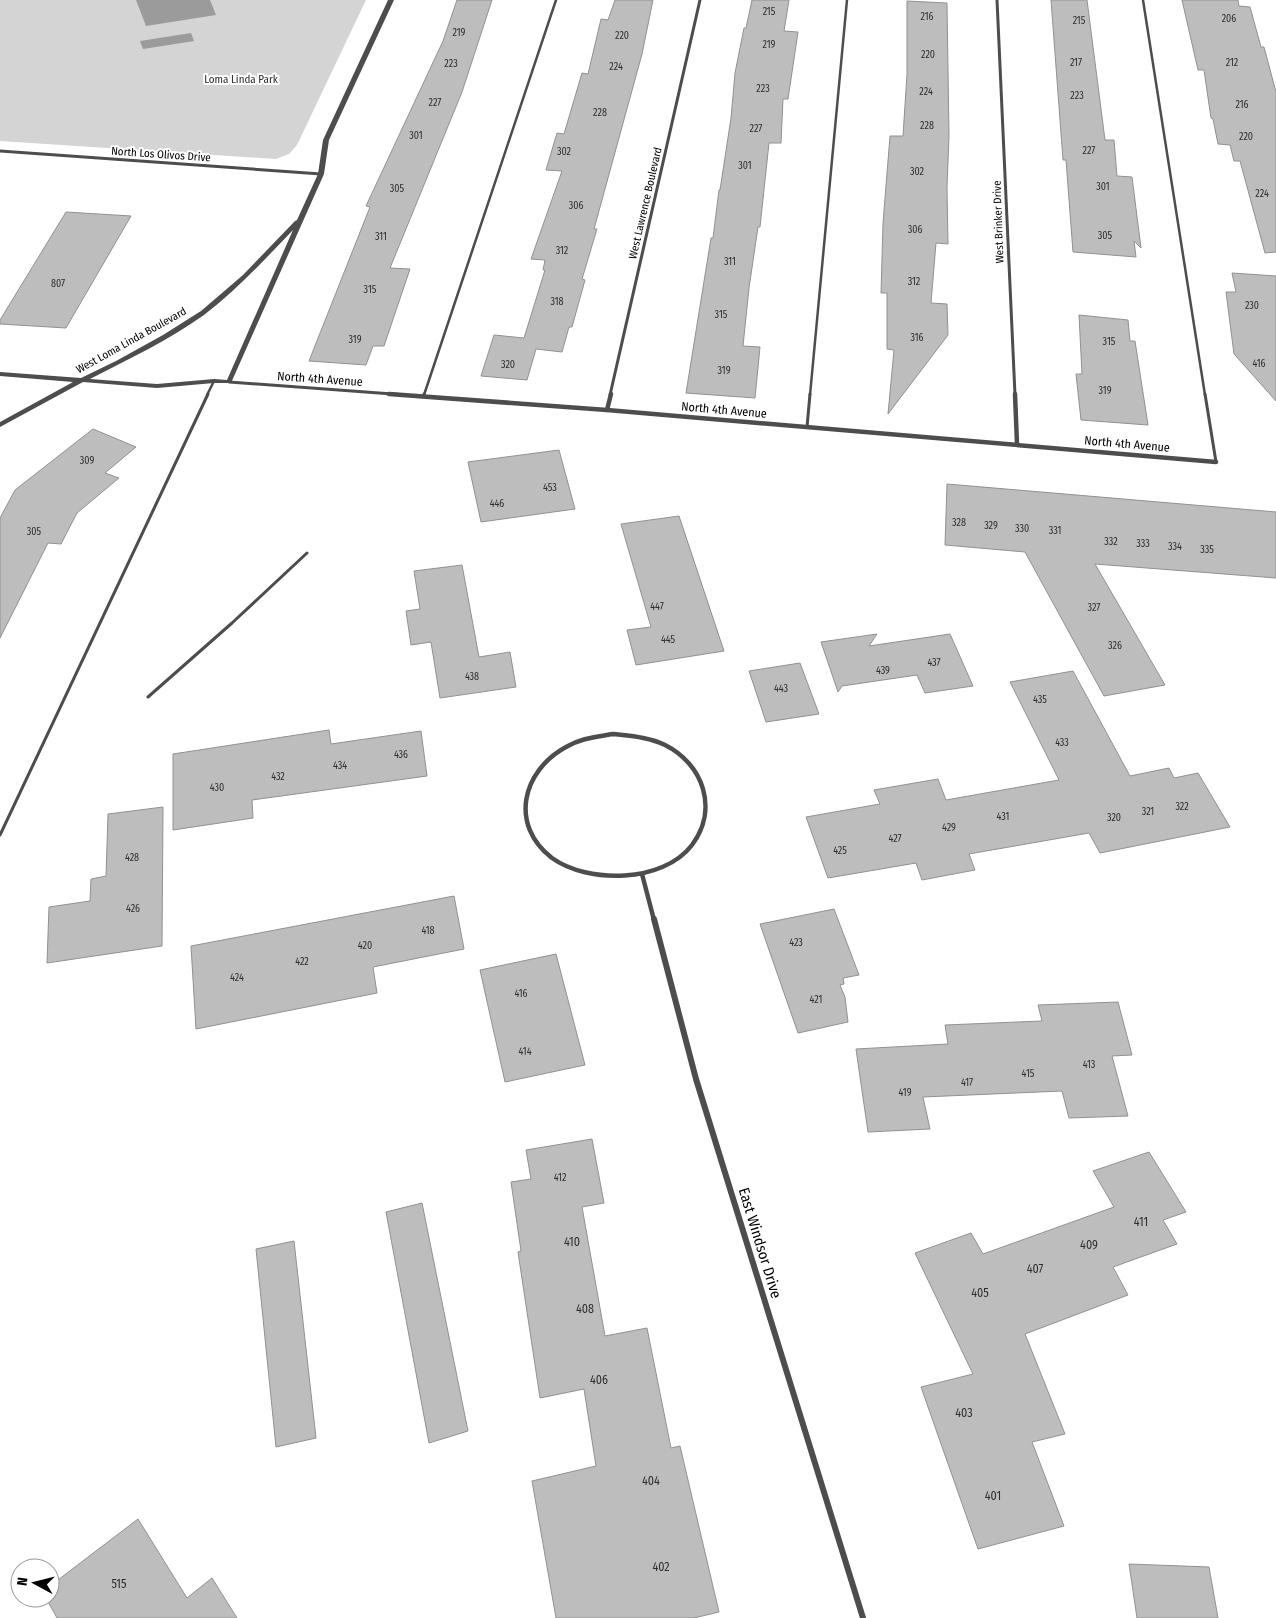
<svg xmlns="http://www.w3.org/2000/svg" width="1276" height="1618" font-family="'Fira Sans Condensed',sans-serif">
<style>
.green{fill:#d4d4d4}
.water{fill:#9b9b9b}
.building{fill:#bdbdbd;stroke:#919191}
.lines{fill:none;stroke-linecap:round;stroke-linejoin:round}
.service-far1{stroke:#4d4d4d;stroke-width:2.5}
.service{stroke:#4d4d4d;stroke-width:3}
.minor-far2{stroke:#4d4d4d;stroke-width:3}
.minor-far1{stroke:#4d4d4d;stroke-width:4.5}
.minor{stroke:#4d4d4d;stroke-width:6}
.tertiary{fill:#4d4d4d;fill-rule:evenodd}
.labels{text-anchor:middle;stroke-width:4;stroke-linejoin:round;paint-order:stroke}
.number-label{font-size:10px;fill:#2f2f2f}
.far-park-label{font-size:11px;fill:#2b2b2b;stroke:#fff}
.far-street-label{font-size:11px;fill:#000;stroke:#fff}
.street-label{font-size:12px;fill:#000;stroke:#fff}
.near-number-label{font-size:12px;fill:#2f2f2f}
.near-street-label{font-size:15px;fill:#000;stroke:#fff}
</style>
<rect width="100%" height="100%" fill="#fff"/>
<path class="green" d="M0 0H366L297 145 289 154 276 159 0 141Z"/>
<g class="water">
<path d="M136 0H210L216 15 146 26Z"/>
<path d="M191 33 194 41 143 49 140 41Z"/>
</g>
<g class="building">
<path d="M457 0H492L462 92 390 268 410 269 384 346H373L366 365 309 361 370 207 366 206 443 41Z"/>
<path d="M615 0H653L642 54 594 229H597L582 279 585 280 572 327H569L562 352 536 349 527 380 481 376 494 335 524 338 545 270H543L545 260 531 259 562 171 546 170 557 133 564 134 582 73 588 74 601 19 608 20Z"/>
<path d="M752 0H789L784 31 798 32 788 99H783L781 143H769L760 227H758L749 288 743 346 760 347 755 398 686 393 711 238H713L719 190H720L731 118 735 73 744 28H746Z"/>
<path d="M1051 0H1087L1105 140H1114L1117 176 1132 177 1141 248 1134 241 1136 257 1073 252 1066 160H1063Z"/>
<path d="M1182 0H1238L1239 6 1250 7 1261 47H1264L1276 92V252L1265 253 1240 161H1234L1230 145 1218 144 1213 119 1211 118 1204 70H1198Z"/>
<path d="M907 1 947 3 949 136 947 187 948 244 936 243 931 303 947 304 948 335 888 414 894 350 887 349V293H881L883 223 890 136H903L907 74Z"/>
<path d="M66 212 131 216 66 328 0 324V320Z"/>
<path d="M1232 273 1276 276V401L1234 354 1226 292H1236Z"/>
<path d="M1079 315 1128 320 1130 341H1135L1148 425 1081 420 1076 374H1082Z"/>
<path d="M93 429 136 447 105 473 119 478 77 513 61 544 48 543 0 638V518L15 490Z"/>
<path d="M559 450 575 509 481 522 468 462Z"/>
<path d="M947 484 1276 512V578L1095 564 1165 685 1104 696 1025 552 945 545Z"/>
<path d="M679 516 724 651 636 665 627 630 651 627 621 524Z"/>
<path d="M462 565 479 657 510 652 516 687 440 698 431 642 411 645 406 611 420 609 414 571Z"/>
<path d="M877 634 869 646 950 634 973 686 925 693 917 675 842 686 838 692 821 642Z"/>
<path d="M800 663 819 714 766 722 749 671Z"/>
<path d="M1073 671 1130 776 1169 768 1174 778 1198 773 1230 827 1100 853 1089 833 969 854 975 870 922 880 916 863 828 878 806 817 880 804 874 790 938 779 946 800 1059 780 1010 682Z"/>
<path d="M329 730 331 744 421 731 427 776 252 800 253 818 173 830V754Z"/>
<path d="M163 807 162 946 47 963 49 907 90 901 91 879 106 876 108 814Z"/>
<path d="M454 896 464 949 373 967 377 993 196 1029 191 946Z"/>
<path d="M834 909 859 975 843 978 844 984 840 985 845 997 848 1022 798 1033 760 924Z"/>
<path d="M556 954 585 1065 505 1082 480 970Z"/>
<path d="M1118 1002 1132 1055 1112 1056 1128 1116 1069 1118 1062 1091 923 1097 930 1129 868 1132 856 1049 948 1044 945 1025 1042 1021 1038 1005Z"/>
<path d="M592 1139 604 1203 582 1207 605 1336 647 1328 671 1448 680 1446 719 1612 694 1618H556L532 1481 596 1466 584 1389 540 1398 518 1252 521 1251 511 1182 531 1179 526 1150Z"/>
<path d="M1149 1152 1186 1212 1163 1220 1177 1244 1113 1267 1128 1295 1025 1334 1065 1434 1032 1442 1064 1526 978 1549 921 1387 973 1374 915 1253 971 1233 983 1254 1114 1207 1093 1171Z"/>
<path d="M422 1203 468 1431 429 1443 386 1212Z"/>
<path d="M294 1241 316 1438 276 1447 256 1249Z"/>
<path d="M138 1519 187 1598 212 1578 237 1618H57L46 1598H50V1586Z"/>
<path d="M1129 1564 1209 1567 1218 1618H1137Z"/>
</g>
<g class="lines">
<g class="service-far1">
<path d="M1143 0 1205 395"/>
<path d="M207 395 214 381"/>
<path d="M424 395 556 0"/>
<path d="M810 395 847 0"/>
</g>
<g class="service">
<path d="M1205 394 1216 462"/>
<path d="M423 397 424 394"/>
<path d="M807 427 810 394"/>
<path d="M148 697 232 623 307 553"/>
<path d="M0 835 208 394"/>
</g>
<g class="minor-far2">
<path d="M997 0 1015 395"/>
<path d="M0 151 321 174"/>
<path d="M229 382 406 395"/>
<path d="M610 395 700 0"/>
</g>
<g class="minor-far1">
<path d="M389 394 607 410 1216 462"/>
<path d="M1015 394 1017 444"/>
<path d="M607 410 611 394"/>
<path d="M613 734C630 736 649 737 665 745 703 764 719 809 692 845 663 883 588 884 552 858 509 825 522 771 566 747 581 738 596 737 613 734Z"/>
<path d="M642 874 654 920"/>
</g>
<path class="minor" d="M654 919 696 1079 863 1618"/>
<path class="tertiary" d="M388 0H394L329 140 324 174 231 383H214L157 388 83 382 0 427V422L73 382 0 376V372L81 378 116 361 163 335 201 311 243 275 295 221 297 220 318 174 323 140ZM293 230 227 380 214 379 157 384 90 379C129 359 169 340 204 315 237 290 265 259 293 230Z"/>
</g>
<g class="labels">
<g class="number-label">
<text x="769" y="15">215</text>
<text x="927" y="20">216</text>
<text x="1229" y="22">206</text>
<text x="1079" y="24">215</text>
<text x="459" y="36">219</text>
<text x="622" y="39">220</text>
<text x="769" y="48">219</text>
<text x="928" y="58">220</text>
<text x="1076" y="66">217</text>
<text x="1232" y="66">212</text>
<text x="451" y="67">223</text>
<text x="616" y="70">224</text>
<text x="763" y="92">223</text>
<text x="926" y="95">224</text>
<text x="1077" y="99">223</text>
<text x="435" y="106">227</text>
<text x="1242" y="108">216</text>
<text x="600" y="116">228</text>
<text x="927" y="129">228</text>
<text x="756" y="132">227</text>
<text x="416" y="139">301</text>
<text x="1246" y="140">220</text>
<text x="1089" y="154">227</text>
<text x="564" y="155">302</text>
<text x="745" y="169">301</text>
<text x="917" y="175">302</text>
<text x="1103" y="190">301</text>
<text x="397" y="192">305</text>
<text x="1262" y="197">224</text>
<text x="576" y="209">306</text>
<text x="915" y="233">306</text>
<text x="1105" y="239">305</text>
<text x="381" y="240">311</text>
<text x="562" y="254">312</text>
<text x="730" y="265">311</text>
<text x="914" y="285">312</text>
<text x="58" y="287">807</text>
<text x="370" y="293">315</text>
<text x="557" y="305">318</text>
<text x="1252" y="309">230</text>
<text x="721" y="318">315</text>
<text x="917" y="341">316</text>
<text x="355" y="343">319</text>
<text x="1109" y="345">315</text>
<text x="1259" y="367">416</text>
<text x="508" y="368">320</text>
<text x="724" y="374">319</text>
<text x="1105" y="394">319</text>
<text x="87" y="464">309</text>
<text x="550" y="491">453</text>
<text x="497" y="507">446</text>
<text x="959" y="526">328</text>
<text x="991" y="529">329</text>
<text x="1022" y="532">330</text>
<text x="1055" y="534">331</text>
<text x="34" y="535">305</text>
<text x="1111" y="545">332</text>
<text x="1143" y="547">333</text>
<text x="1175" y="550">334</text>
<text x="1207" y="553">335</text>
<text x="657" y="610">447</text>
<text x="1094" y="611">327</text>
<text x="668" y="643">445</text>
<text x="1115" y="649">326</text>
<text x="934" y="666">437</text>
<text x="883" y="674">439</text>
<text x="472" y="680">438</text>
<text x="781" y="692">443</text>
<text x="1040" y="703">435</text>
<text x="1062" y="746">433</text>
<text x="401" y="758">436</text>
<text x="340" y="769">434</text>
<text x="278" y="780">432</text>
<text x="217" y="791">430</text>
<text x="1182" y="810">322</text>
<text x="1148" y="815">321</text>
<text x="1003" y="820">431</text>
<text x="1114" y="821">320</text>
<text x="949" y="831">429</text>
<text x="895" y="842">427</text>
<text x="840" y="854">425</text>
<text x="132" y="861">428</text>
<text x="133" y="912">426</text>
<text x="428" y="934">418</text>
<text x="796" y="946">423</text>
<text x="365" y="949">420</text>
<text x="302" y="965">422</text>
<text x="237" y="981">424</text>
<text x="521" y="997">416</text>
<text x="816" y="1003">421</text>
<text x="525" y="1055">414</text>
<text x="1089" y="1068">413</text>
<text x="1028" y="1077">415</text>
<text x="967" y="1086">417</text>
<text x="905" y="1096">419</text>
<text x="560" y="1181">412</text>
</g>
<g class="far-park-label">
<text x="241" y="83">Loma Linda Park</text>
</g>
<g class="far-street-label">
<text transform="translate(161 154) rotate(4)" y="4">North Los Olivos Drive</text>
<text transform="translate(645 203) rotate(-77)" y="4">West Lawrence Boulevard</text>
<text transform="translate(998 222) rotate(-92)" y="4">West Brinker Drive</text>
<text transform="translate(131 340) rotate(-29)" y="4">West Loma Linda Boulevard</text>
</g>
<g class="street-label">
<text transform="translate(320 379) rotate(4)" y="4">North 4th Avenue</text>
<text transform="translate(724 410) rotate(5)" y="4">North 4th Avenue</text>
<text transform="translate(1127 444) rotate(5)" y="4">North 4th Avenue</text>
</g>
<g class="near-number-label">
<text x="1141" y="1226">411</text>
<text x="572" y="1246">410</text>
<text x="1089" y="1249">409</text>
<text x="1035" y="1273">407</text>
<text x="980" y="1297">405</text>
<text x="585" y="1313">408</text>
<text x="599" y="1384">406</text>
<text x="964" y="1417">403</text>
<text x="651" y="1485">404</text>
<text x="993" y="1500">401</text>
<text x="661" y="1571">402</text>
<text x="119" y="1588">515</text>
</g>
<g class="near-street-label">
<text transform="translate(760 1243) rotate(73)" y="5">East Windsor Drive</text>
</g>
</g>
<g transform="translate(35 1583) rotate(277)"><circle r="24" fill="#ffffff" stroke="#999999"/>
<path d="M0-4L9 19L0 12L-9 19Z" fill="#000000"/>
<text y="-8" font-size="14" font-weight="bold" text-anchor="middle" fill="#000000">N</text>
</g>
</svg>
